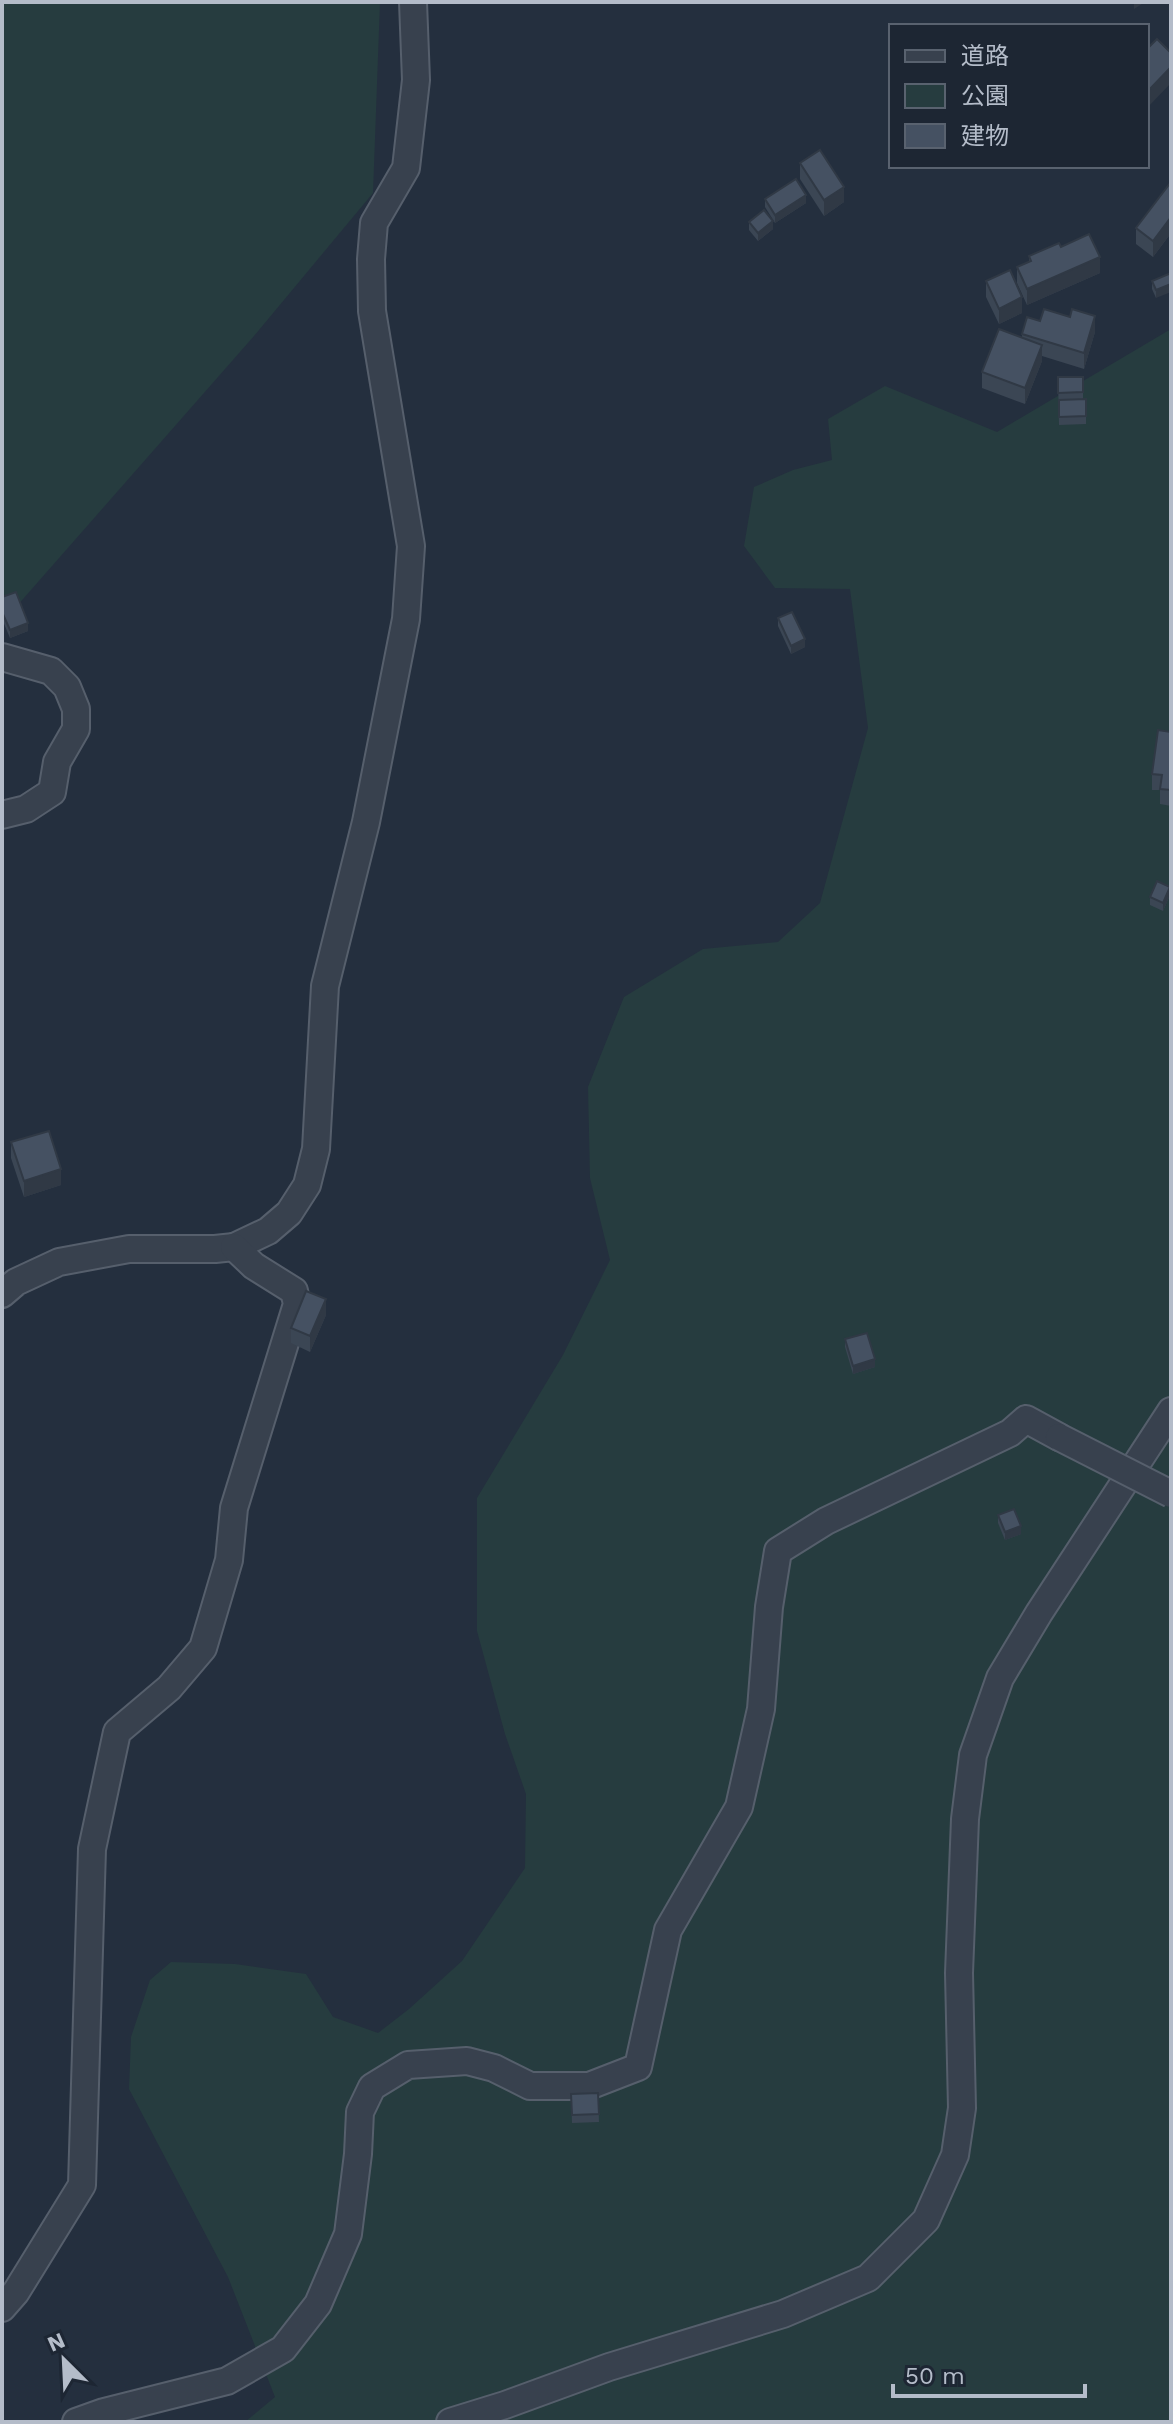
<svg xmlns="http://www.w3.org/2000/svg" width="1173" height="2424" font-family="'Work Sans','Noto Sans JP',sans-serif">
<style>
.green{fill:#263c3f}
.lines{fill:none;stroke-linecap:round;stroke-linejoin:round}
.minor-casing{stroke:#565f6c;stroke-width:30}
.minor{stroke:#38414e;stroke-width:26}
.minor-bridge-casing{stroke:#565f6c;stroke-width:30;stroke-linecap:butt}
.minor-bridge{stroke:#38414e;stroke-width:26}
.wall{fill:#3b4654}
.shaded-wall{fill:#303945}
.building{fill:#455162;stroke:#303945;stroke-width:2}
</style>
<rect width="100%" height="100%" fill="#242f3e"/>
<g class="green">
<path d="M2 2H380L373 193 254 336 2 623Z"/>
<path d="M1171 329V2422H245L275 2397 228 2277 129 2089 131 2037 150 1980 171 1962 235 1964 306 1974 333 2017 378 2033 409 2009 462 1961 525 1868 526 1794 505 1734 477 1631V1498L563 1355 610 1260 590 1178 588 1087 624 997 703 949 778 942 820 903 868 728 850 589 775 588 744 546 754 487 793 470 832 460 828 419 885 386 997 432Z"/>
</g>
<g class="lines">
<defs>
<g id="minor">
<path d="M2 657 51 671 67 687 76 709V729L57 762 52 792 26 809 2 815"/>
<path d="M2 1294 16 1282 59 1262 129 1249H215L234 1247 268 1231 289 1213 307 1185 316 1149 325 986 366 822 406 619 411 546 372 311 371 259 374 223 406 168 416 80 413 2"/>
<path d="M2 2308 16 2292 82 2185 92 1849 117 1732 169 1688 203 1648 229 1560 234 1508 297 1304 294 1291 254 1266 234 1247"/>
<path d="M76 2422 104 2412 227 2381 283 2349 318 2304 348 2234 358 2154 360 2112 372 2087 408 2065 467 2061 494 2068 530 2086H589L638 2067 668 1930 739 1807 761 1709 769 1607 778 1551 826 1521 1010 1433 1026 1419 1059 1437"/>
<path d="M450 2422 505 2405 609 2367 783 2314 868 2278 926 2220 955 2155 962 2108 959 1973 965 1819 973 1755 1000 1678 1039 1613 1171 1411"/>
</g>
</defs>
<use href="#minor" class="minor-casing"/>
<use href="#minor" class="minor"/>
<defs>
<path id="minor-bridge" d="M1059 1437 1171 1494"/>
</defs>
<use href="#minor-bridge" class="minor-bridge-casing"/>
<use href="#minor-bridge" class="minor-bridge"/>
</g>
<g class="wall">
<path d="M800 163 844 202 824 216 800 179Z"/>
<path d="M1171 182V233L1153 257 1136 244V228Z"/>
<path d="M765 199 806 203 775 223 765 207Z"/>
<path d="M749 222 773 229 758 241 749 230Z"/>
<path d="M1029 256 1100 273 1027 305 1017 283V267L1029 262Z"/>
<path d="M1171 273 1156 298 1152 289V281Z"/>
<path d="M986 281 1022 313 999 324 986 297Z"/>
<path d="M1040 321 1095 332 1084 369 1042 356V361L1025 404 982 388V372L1022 337V334Z"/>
<path d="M1058 377H1083V399H1086V424L1059 425Z"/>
<path d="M2 597 28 631 10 638 2 619Z"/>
<path d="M778 618 805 647 791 654 778 626Z"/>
<path d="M1171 732V806L1160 804V790H1152V774Z"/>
<path d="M1170 895 1163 911 1150 905V897Z"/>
<path d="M11 1142 61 1185 24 1197 11 1158Z"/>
<path d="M326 1315 310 1352 291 1343V1328Z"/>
<path d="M845 1339 875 1367 853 1374 845 1347Z"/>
<path d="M998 1515 1021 1534 1005 1540 998 1523Z"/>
<path d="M598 2093 599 2122 572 2123 571 2094Z"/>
</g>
<g class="shaded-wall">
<path d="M1134 2H1145L1134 9Z"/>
<path d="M1171 67V83L1147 108V92Z"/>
<path d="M844 187V202L824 216V200Z"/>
<path d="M806 195V203L775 223V215Z"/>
<path d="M1171 217V233L1153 257V241Z"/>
<path d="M773 221V229L758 241V233Z"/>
<path d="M1100 257V273L1027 305V289Z"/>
<path d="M1171 284V292L1156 298V290Z"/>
<path d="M1022 297V313L999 324V309Z"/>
<path d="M1095 316V332L1084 369V353Z"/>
<path d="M1042 345V361L1025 404V388Z"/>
<path d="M28 623V631L10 638V630Z"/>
<path d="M805 639V647L791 654V646Z"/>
<path d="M1170 887V895L1163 911V903Z"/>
<path d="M61 1169V1185L24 1197V1181Z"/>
<path d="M326 1299V1315L310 1352V1336Z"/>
<path d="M875 1359V1367L853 1374V1366Z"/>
<path d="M1021 1526V1534L1005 1540V1532Z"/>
</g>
<g class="building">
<path d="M1157 39 1171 53V67L1147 92V49Z"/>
<path d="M820 150 844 187 824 200 800 163Z"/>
<path d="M796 179 806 195 775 215 765 199Z"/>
<path d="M1171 182V217L1153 241 1136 228Z"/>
<path d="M764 210 773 221 758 233 749 222Z"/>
<path d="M1089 234 1100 257 1027 289 1017 267 1031 261 1029 256 1059 243 1061 247Z"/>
<path d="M1010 270 1022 297 999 309 986 281Z"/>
<path d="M1171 273V284L1156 290 1152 281Z"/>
<path d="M1044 309 1070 317 1072 309 1095 316 1084 353 1022 334 1027 317 1040 321Z"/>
<path d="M999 329 1042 345 1025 388 982 372Z"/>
<path d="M1058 377H1083V392L1058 393Z"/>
<path d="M1086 399V416L1059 417V400Z"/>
<path d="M16 592 28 623 10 630 2 612V597Z"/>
<path d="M792 612 805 639 791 646 778 618Z"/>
<path d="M1158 730 1171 732V790L1160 789 1162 775 1152 774Z"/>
<path d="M1157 881 1170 887 1163 903 1150 897Z"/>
<path d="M49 1131 61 1169 24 1181 11 1142Z"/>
<path d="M306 1291 326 1299 310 1336 291 1328Z"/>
<path d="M867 1333 875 1359 853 1366 845 1339Z"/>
<path d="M1014 1509 1021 1526 1005 1532 998 1515Z"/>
<path d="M598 2093 599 2114 572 2115 571 2094Z"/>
</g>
<rect width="1173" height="2424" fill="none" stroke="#b4bcc9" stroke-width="8"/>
<rect x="889" y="24" width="260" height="144" fill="#1d2633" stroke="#59626f" stroke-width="2"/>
<rect x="905" y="50" width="40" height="12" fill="#38414e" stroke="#59626f" stroke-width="2"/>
<text x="961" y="64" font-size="24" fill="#b4bcc9">道路</text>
<rect x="905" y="84" width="40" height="24" fill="#263c3f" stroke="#59626f" stroke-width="2"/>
<text x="961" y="104" font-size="24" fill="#b4bcc9">公園</text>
<rect x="905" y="124" width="40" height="24" fill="#455162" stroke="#59626f" stroke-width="2"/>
<text x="961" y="144" font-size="24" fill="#b4bcc9">建物</text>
<g transform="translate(64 2360) rotate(336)" stroke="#1d2633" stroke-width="6" paint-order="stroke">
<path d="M0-6L14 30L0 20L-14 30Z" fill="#b4bcc9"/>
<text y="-12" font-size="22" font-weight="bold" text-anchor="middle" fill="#b4bcc9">N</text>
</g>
<path d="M893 2384v12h192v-12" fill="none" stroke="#b4bcc9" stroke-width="4"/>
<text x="905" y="2384" font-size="24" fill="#b4bcc9" stroke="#1d2633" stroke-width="6" paint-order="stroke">50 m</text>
</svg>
